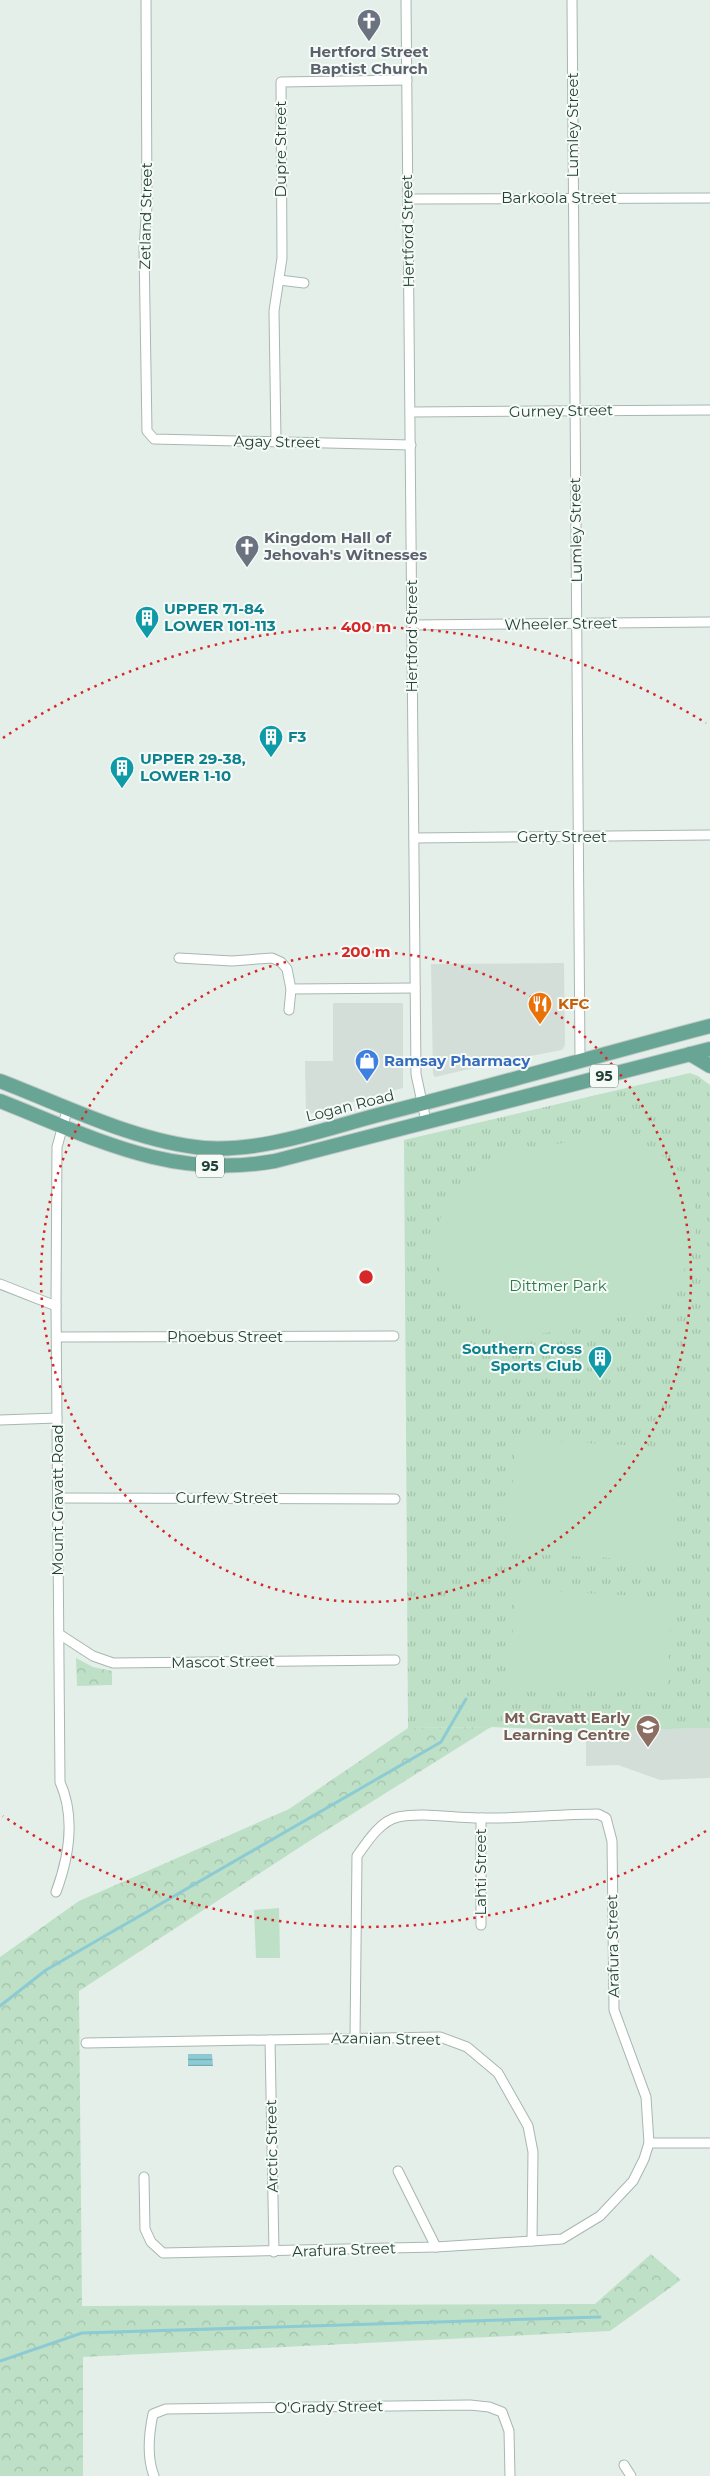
<svg xmlns="http://www.w3.org/2000/svg" width="710" height="2476" font-family="Montserrat,sans-serif">
<style>
.built{fill:#d3ded9}
.forest{fill:url(#forest-crowns)}
.park{fill:url(#park-tufts)}
.pitch{fill:#bee0c6}
.water{fill:url(#water-rules)}
.lines{fill:none;stroke-linecap:round;stroke-linejoin:round}
.stream{stroke:#8dcbd4;stroke-width:3}
.street-casing{stroke:#a7b7b1;stroke-width:11}
.primary-casing{stroke:#c1cac7;stroke-width:16}
.street{stroke:#fff;stroke-width:9}
.primary{stroke:#69a594;stroke-width:14}
.ring{fill:none;stroke:#d62828;stroke-width:2.5;stroke-dasharray:2.5 5}
.labels{text-anchor:middle;stroke-width:4;stroke-linejoin:round;paint-order:stroke}
.shield{fill:#f6fbf8;stroke:#627972;stroke-width:1}
.shield-label{font-size:14px;font-weight:bold;fill:#234138}
.worship-label{font-size:15px;font-weight:bold;fill:#5b616d;stroke:#f6fbf8}
.street-label{font-size:15px;fill:#234138;stroke:#f6fbf8}
.culture-label{font-size:15px;font-weight:bold;fill:#0d838f;stroke:#f6fbf8;text-anchor:start}
.food-label{font-size:15px;font-weight:bold;fill:#c56008;stroke:#f6fbf8;text-anchor:start}
.shop-label{font-size:15px;font-weight:bold;fill:#366cbe;stroke:#f6fbf8;text-anchor:start}
.park-label{font-size:15px;fill:#2c7948;stroke:#f6fbf8}
.education-label{font-size:15px;font-weight:bold;fill:#785e54;stroke:#f6fbf8;text-anchor:end}
.centre{fill:#d62828;stroke:#f6fbf8;stroke-width:2.5}
.ring-label{font-size:15px;text-anchor:middle;font-weight:bold;fill:#d62828;stroke:#f6fbf8;stroke-width:4;stroke-linejoin:round;paint-order:stroke}
</style>
<defs>
<pattern id="forest-crowns" width="20" height="18" patternUnits="userSpaceOnUse" patternTransform="scale(1.25)"><rect width="20" height="18" fill="#bee0c6"/><path d="M2 6a3 3 0 1 1 6 0M12 15a3 3 0 1 1 6 0" fill="none" stroke="#a3c1ab"/></pattern>
<pattern id="park-tufts" width="24" height="20" patternUnits="userSpaceOnUse" patternTransform="scale(1.25)"><rect width="24" height="20" fill="#bee0c6"/><path d="M3 7l-1-3M5 7V3M7 7l1-3M15 17l-1-3M17 17v-4M19 17l1-3" fill="none" stroke="#a3c1ab"/></pattern>
<pattern id="water-rules" width="6" height="5" patternUnits="userSpaceOnUse" patternTransform="scale(1.25)"><rect width="6" height="5" fill="#8dcbd4"/><path d="M0 2.5h6" fill="none" stroke="#73a6ad"/></pattern>
</defs>
<rect width="100%" height="100%" fill="#e5efea"/>
<g class="built">
<path d="M564 963 565 1045 562 1050 499 1062 435 1077 433 1074 431 964Z"/>
<path d="M333 1003H403V1088L306 1115 305 1061H333Z"/>
<path d="M710 1728V1778L660 1780 618 1765 586 1766V1731Z"/>
</g>
<g class="forest">
<path d="M76 1658 93 1667 112 1671V1685L77 1686Z"/>
<path d="M491 1727 314 1838 79 1991 82 2306 595 2304 651 2254 681 2280 610 2331 83 2357V2476H0V1957L79 1901 289 1809 408 1728Z"/>
</g>
<path class="park" d="M690 1073 698 1076 710 1085V1728L586 1731 491 1727 408 1728 404 1140Z"/>
<g class="pitch">
<path d="M598 1139C637 1140 670 1150 689 1186 693 1193 694 1200 695 1208 701 1248 683 1287 647 1307 625 1319 599 1321 574 1326 557 1330 537 1337 519 1335 488 1331 446 1304 440 1272 438 1264 435 1254 434 1246 434 1234 438 1224 443 1213 468 1155 541 1144 598 1139Z"/>
<path d="M515 1439 678 1448 672 1561 509 1553Z"/>
<path d="M515 1589 672 1598 667 1693 510 1684Z"/>
<path d="M279 1908 280 1958H256L254 1910Z"/>
</g>
<path class="water" d="M188 2054H212L213 2066H188Z"/>
<g class="lines">
<g class="stream">
<path d="M0 2006 46 1970 441 1742 466 1699"/>
<path d="M0 2361 82 2333 600 2317"/>
</g>
<defs>
<g id="street">
<path d="M146 0 147 205 144 248 147 431 154 439 411 445"/>
<path d="M406 0 416 1074 426 1121"/>
<path d="M572 0 580 1060"/>
<path d="M408 199 710 198"/>
<path d="M279 280 304 283"/>
<path d="M411 412 710 410"/>
<path d="M276 441 274 311 282 258 281 82 407 80"/>
<path d="M413 625 710 622"/>
<path d="M414 838 710 835"/>
<path d="M179 958 232 961 272 958 281 962 287 969 291 989 289 1010"/>
<path d="M291 989 415 988"/>
<path d="M0 1284 56 1306"/>
<path d="M57 1337 394 1336"/>
<path d="M0 1420 57 1418"/>
<path d="M58 1498 395 1499"/>
<path d="M59 1634 93 1656 113 1663 395 1660"/>
<path d="M481 1818V1925"/>
<path d="M56 1892C69 1857 76 1818 60 1782L56 1306 57 1147 68 1107"/>
<path d="M270 2040 274 2252"/>
<path d="M86 2043 440 2037 467 2047 498 2073 528 2126 533 2152 532 2241"/>
<path d="M649 2143H710"/>
<path d="M398 2171 436 2247"/>
<path d="M144 2177 145 2229 151 2242 163 2253 436 2247 532 2241 562 2239 600 2216 633 2181 644 2159 649 2143 646 2097 614 2010 612 1841 606 1818 598 1814C558 1814 519 1819 479 1818 453 1818 423 1812 398 1817 380 1821 367 1842 357 1856L355 2038"/>
<path d="M624 2465 631 2476"/>
<path d="M154 2476C147 2458 149 2433 153 2414L166 2409 470 2405 489 2407 502 2412 509 2431 510 2476"/>
</g>
<g id="primary">
<path d="M690 1054 710 1066"/>
<path d="M0 1081C63 1105 136 1142 204 1148 263 1152 321 1130 378 1115 489 1087 599 1055 710 1026"/>
<path d="M0 1101C94 1138 171 1180 275 1161L710 1049"/>
</g>
</defs>
<use href="#street" class="street-casing"/>
<use href="#primary" class="primary-casing"/>
<use href="#street" class="street"/>
<use href="#primary" class="primary"/>
</g>
<g class="ring">
<circle cx="366" cy="1277" r="325"/>
<path d="M706 1831A650 650 0 0 1 3 1816M3 738A650 650 0 0 1 706 723"/>
</g>
<defs>
<symbol id="church-pin" viewBox="-11 -11 22 30"><path d="M0 17L-7.5 6A9.5 9.5 0 1 1 7.5 6Z" fill="#6b7280" stroke="#f6fbf8"/><path d="M-1.2-6h2.4v3.5h3.3v2.4h-3.3V6h-2.4V-.1h-3.3v-2.4h3.3Z" fill="#fff"/></symbol>
<symbol id="building-pin" viewBox="-11 -11 22 30"><path d="M0 17L-7.5 6A9.5 9.5 0 1 1 7.5 6Z" fill="#0f9aa8" stroke="#f6fbf8"/><path d="M-4-6H4V6H1V3H-1V6H-4ZM-2.5-4.3h1.7v1.8h-1.7ZM.8-4.3h1.7v1.8H.8ZM-2.5-1h1.7V.8h-1.7ZM.8-1h1.7V.8H.8Z" fill="#fff"/></symbol>
<symbol id="restaurant-pin" viewBox="-11 -11 22 30"><path d="M0 17L-7.5 6A9.5 9.5 0 1 1 7.5 6Z" fill="#e8710a" stroke="#f6fbf8"/><path d="M-5-6h1v4h1v-4h1v4h1v-4h1v5L-1.5 .5V6h-2V.5L-5-1ZM5-6V6H3V1.5H1.5Q1.5-4 5-6Z" fill="#fff"/></symbol>
<symbol id="shop-pin" viewBox="-11 -11 22 30"><path d="M0 17L-7.5 6A9.5 9.5 0 1 1 7.5 6Z" fill="#3f7fe0" stroke="#f6fbf8"/><path d="M-5-2.5h2.3a2.7 3.5 0 0 1 5.4 0H5L5.5 6h-11ZM-1.5-2.5h3a1.5 2.3 0 0 0-3 0Z" fill="#fff"/></symbol>
<symbol id="school-pin" viewBox="-11 -11 22 30"><path d="M0 17L-7.5 6A9.5 9.5 0 1 1 7.5 6Z" fill="#8d6e63" stroke="#f6fbf8"/><path d="M0-5L7-2L0 1L-7-2ZM-4 1L0 2.5L4 1V4Q0 6-4 4Z" fill="#fff"/></symbol>
</defs>
<g fill-rule="evenodd">
<use href="#church-pin" x="355" y="7" width="28" height="38"/>
<use href="#church-pin" x="233" y="533" width="28" height="38"/>
<use href="#building-pin" x="133" y="604" width="28" height="38"/>
<use href="#building-pin" x="257" y="723" width="28" height="38"/>
<use href="#building-pin" x="108" y="754" width="28" height="38"/>
<use href="#restaurant-pin" x="526" y="990" width="28" height="38"/>
<use href="#shop-pin" x="353" y="1047" width="28" height="38"/>
<use href="#building-pin" x="586" y="1344" width="28" height="38"/>
<use href="#school-pin" x="634" y="1713" width="28" height="38"/>
</g>
<g class="labels">
<g class="shield">
<rect x="590" y="1064.5" width="28" height="23" rx="4"/>
<rect x="196" y="1154.5" width="28" height="23" rx="4"/>
</g>
<g class="shield-label">
<text x="604" y="1081">95</text>
<text x="210" y="1171">95</text>
</g>
<g class="worship-label">
<text x="369" y="57">Hertford Street<tspan x="369" dy="17">Baptist Church</tspan></text>
<text x="264" y="543" text-anchor="start">Kingdom Hall of<tspan x="264" dy="17">Jehovah's Witnesses</tspan></text>
</g>
<g class="street-label">
<text transform="translate(573 125) rotate(-90)" y="5">Lumley Street</text>
<text transform="translate(281 149) rotate(-90)" y="5">Dupre Street</text>
<text x="559" y="203">Barkoola Street</text>
<text transform="translate(146 216) rotate(-89)" y="5">Zetland Street</text>
<text transform="translate(408 231) rotate(-91)" y="5">Hertford Street</text>
<text transform="translate(561 411) rotate(-1)" y="5">Gurney Street</text>
<text transform="translate(277 442) rotate(1)" y="5">Agay Street</text>
<text transform="translate(576 530) rotate(-91)" y="5">Lumley Street</text>
<text transform="translate(561 624) rotate(-1)" y="5">Wheeler Street</text>
<text transform="translate(412 636) rotate(-90)" y="5">Hertford Street</text>
<text x="562" y="842">Gerty Street</text>
<text transform="translate(350 1106) rotate(-14)" y="5">Logan Road</text>
<text x="225" y="1342">Phoebus Street</text>
<text x="227" y="1503">Curfew Street</text>
<text transform="translate(58 1500) rotate(-90)" y="5">Mount Gravatt Road</text>
<text transform="translate(223 1662) rotate(-1)" y="5">Mascot Street</text>
<text transform="translate(481 1872) rotate(-90)" y="5">Lahti Street</text>
<text transform="translate(613 1946) rotate(-91)" y="5">Arafura Street</text>
<text transform="translate(386 2039) rotate(1)" y="5">Azanian Street</text>
<text transform="translate(272 2146) rotate(-91)" y="5">Arctic Street</text>
<text transform="translate(344 2250) rotate(-2)" y="5">Arafura Street</text>
<text transform="translate(329 2407) rotate(-1)" y="5">O'Grady Street</text>
</g>
<g class="culture-label">
<text x="164" y="614">UPPER 71-84<tspan x="164" dy="17">LOWER 101-113</tspan></text>
<text x="288" y="742">F3</text>
<text x="140" y="764">UPPER 29-38,<tspan x="140" dy="17">LOWER 1-10</tspan></text>
<text x="582" y="1354" text-anchor="end">Southern Cross<tspan x="582" dy="17">Sports Club</tspan></text>
</g>
<g class="food-label">
<text x="558" y="1009">KFC</text>
</g>
<g class="shop-label">
<text x="384" y="1066">Ramsay Pharmacy</text>
</g>
<g class="park-label">
<text x="558" y="1291">Dittmer Park</text>
</g>
<g class="education-label">
<text x="630" y="1723">Mt Gravatt Early<tspan x="630" dy="17">Learning Centre</tspan></text>
</g>
</g>
<circle cx="366" cy="1277" r="8" class="centre"/>
<g class="ring-label">
<text x="366" y="632">400 m</text>
<text x="366" y="957">200 m</text>
</g>
</svg>
